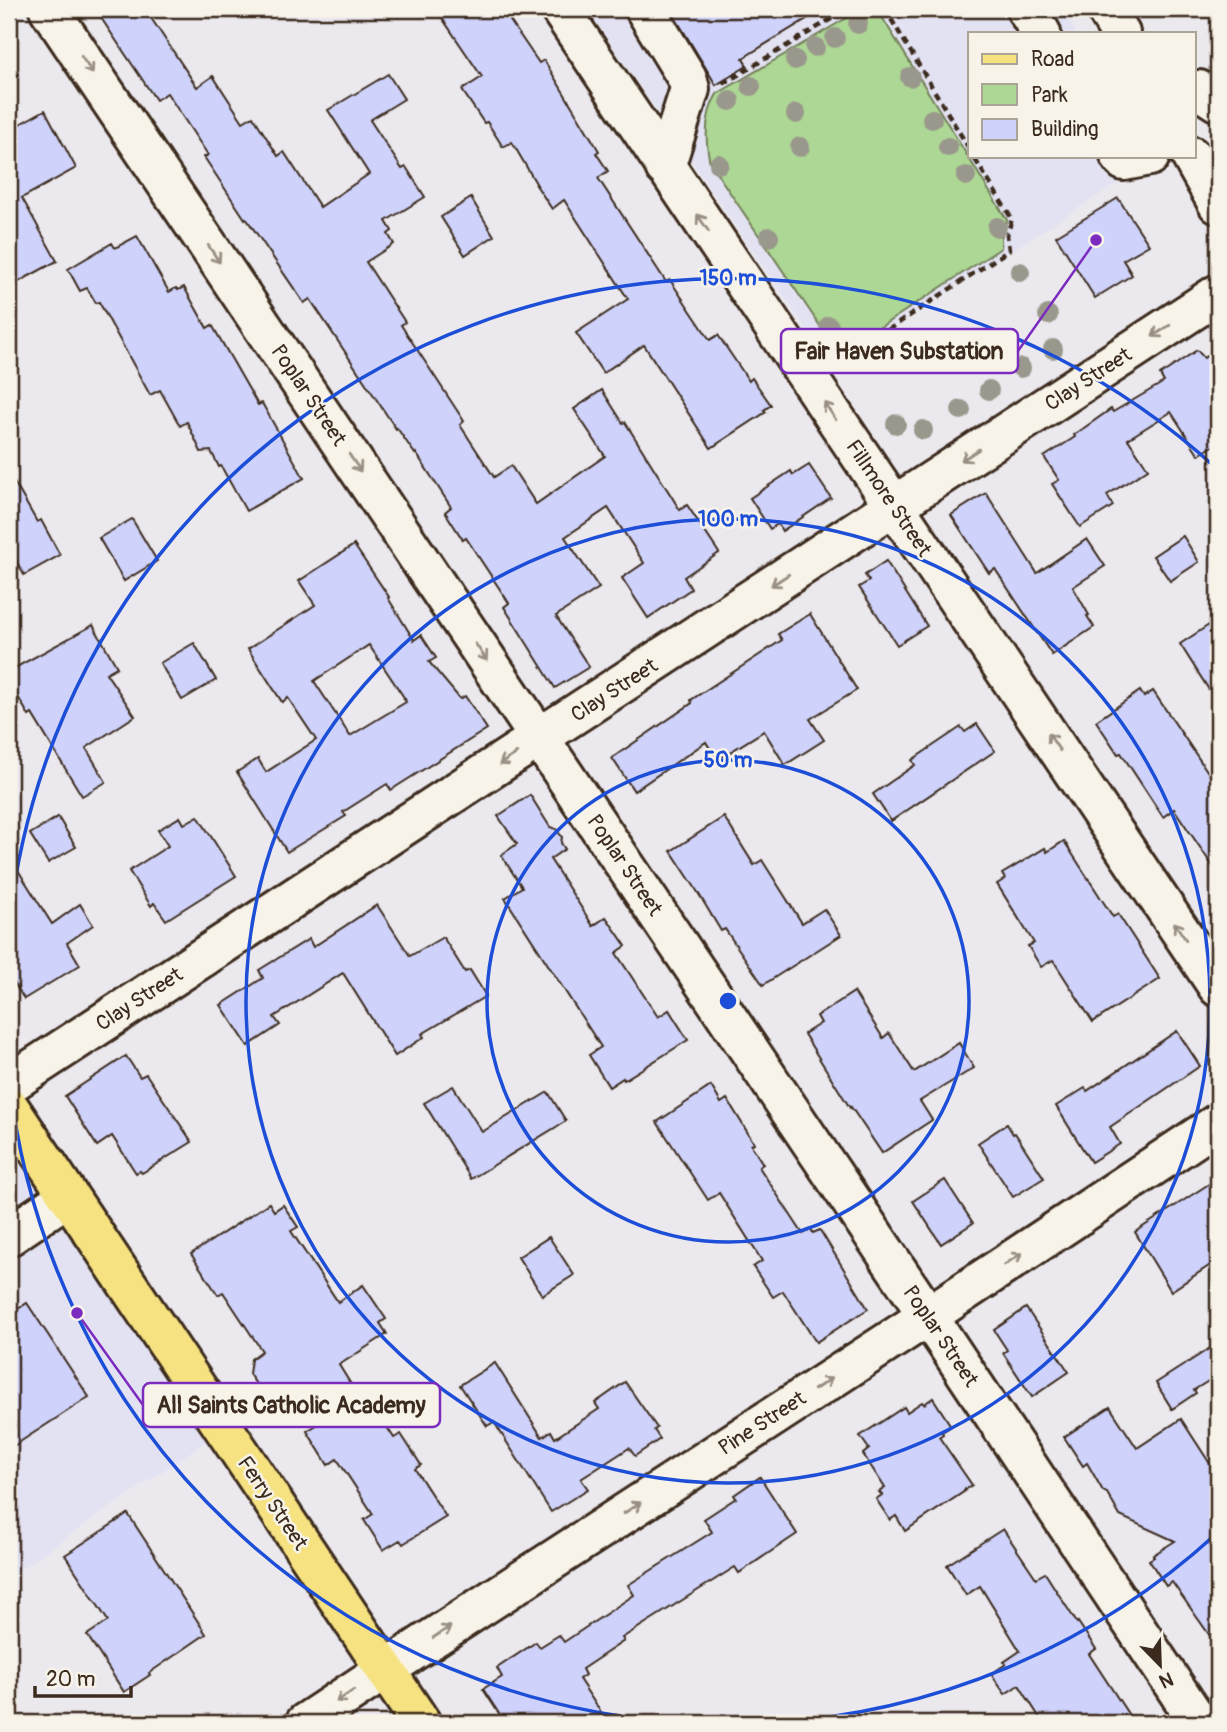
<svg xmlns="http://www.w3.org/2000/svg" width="1227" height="1732" font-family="Pangolin,sans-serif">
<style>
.built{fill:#e3e2f2}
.green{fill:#add795;stroke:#74805a;stroke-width:2}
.building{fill:#cfd3fb;stroke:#3b2a1e;stroke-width:2;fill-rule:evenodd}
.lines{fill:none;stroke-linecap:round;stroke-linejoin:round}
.minor-casing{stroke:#3b2a1e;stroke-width:44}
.major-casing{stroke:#3b2a1e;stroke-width:44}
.path{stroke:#3b2a1e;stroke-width:4.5;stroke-dasharray:7 5;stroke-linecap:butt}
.minor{stroke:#f7f3e8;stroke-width:38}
.major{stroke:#f6e281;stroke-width:38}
.tree{fill:#9a988c}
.oneway{stroke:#998e83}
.ring{fill:none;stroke:#1d4ed8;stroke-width:3.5}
.labels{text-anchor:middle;stroke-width:5;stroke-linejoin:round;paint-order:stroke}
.street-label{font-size:21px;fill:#3b2a1e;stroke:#f7f3e8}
.centre{fill:#1d4ed8;stroke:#f7f3e8;stroke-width:3.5}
.ring-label{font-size:21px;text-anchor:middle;font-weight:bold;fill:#1d4ed8;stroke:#f7f3e8;stroke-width:5;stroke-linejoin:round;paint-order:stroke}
.leader{fill:none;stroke:#7b2cbf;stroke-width:2.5}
.callout-dot{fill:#7b2cbf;stroke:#f7f3e8;stroke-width:2.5}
.callout{fill:#f7f3e8;stroke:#7b2cbf;stroke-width:2.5}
.callout-label{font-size:23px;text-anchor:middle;font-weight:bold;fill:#3b2a1e}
</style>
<rect width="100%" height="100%" fill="#ebe9ee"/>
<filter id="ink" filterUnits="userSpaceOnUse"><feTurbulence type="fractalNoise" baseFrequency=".0143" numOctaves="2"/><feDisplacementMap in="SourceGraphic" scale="14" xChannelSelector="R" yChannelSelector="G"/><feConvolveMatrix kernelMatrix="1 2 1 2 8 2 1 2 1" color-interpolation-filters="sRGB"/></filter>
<g filter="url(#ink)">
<g class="built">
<path d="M587 9H1062L1076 33H970V156H1148L1151 162 831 365Z"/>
<path d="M38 1152 224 1429 9 1577V1173Z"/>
</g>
<path class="green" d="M862 9H877L1007 220 1001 238V248L839 354 710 163C705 140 704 115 717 94Z"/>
<g class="building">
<path d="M95 9H145L197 87 213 76 243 122 253 116 278 156 284 152 320 207 369 174 328 110 388 74 404 99 370 120 402 169 406 167 425 197 386 221 392 231 388 234 394 244 366 262 405 322 401 325 464 421 460 425 494 477 511 466 536 504 605 456 574 409 602 390 623 423 625 422 680 510 687 505 719 553 684 577 691 589 648 618 622 578 644 563 608 508 565 537 599 588 556 616 589 667 555 688 504 607 509 603 466 538 463 540 445 512 451 507 416 453 415 454 397 428 396 429 310 299 304 303 246 218 245 219 204 157 208 155 167 93 156 100Z"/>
<path d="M436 9H502L539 63 544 60 599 151 596 153 608 171 598 178 666 282 670 280 710 340 718 335 749 381 752 378 771 405 764 410 766 412 711 448 644 345 603 373 576 333 628 299 564 200 552 209 536 185H537L512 142 503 147 487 122 484 123 462 90 482 77Z"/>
<path d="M670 9H823L743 58 747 66 716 85Z"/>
<path d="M45 110 76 168 22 198 57 261 9 287V130Z"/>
<path d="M471 198 494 236 465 255 441 217Z"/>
<path d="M1118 198 1149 245 1123 260 1132 275 1095 298 1056 236Z"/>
<path d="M137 236 169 292 176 288 178 290 184 287 207 328 212 325 258 405 262 403 304 478 246 511 221 466 219 467 211 451 201 452 187 422 180 426 160 390 150 395 99 302 96 303 87 288 80 291 68 269 112 243 115 248Z"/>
<path d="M1218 348V443L1199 455 1171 412 1128 439 1148 469 1107 495 1113 506 1080 527 1052 484 1059 480 1044 457 1075 437 1074 435 1111 409 1113 412 1164 382 1160 375 1197 350 1204 358Z"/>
<path d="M809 465 831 498 782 531 778 524 770 529 750 498 791 471 793 475Z"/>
<path d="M9 473 37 522 41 520 60 555 24 575 9 548Z"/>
<path d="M986 493 1037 573 1087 539 1105 566 1073 587 1089 615 1087 616 1094 627 1052 655 995 569 989 573 951 515Z"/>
<path d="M132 519 157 561 124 581 99 538Z"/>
<path d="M1183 536 1199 562 1170 581 1153 556Z"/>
<path d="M354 545 389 597 388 598 414 640 421 635 436 658 429 662 460 699 465 696 487 729 391 790 387 784 343 812 346 816 287 852 237 772 258 759 266 772 316 740 288 698 282 702 248 649 315 605 299 581ZM369 645 405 699H404L406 702 350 736 314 681Z"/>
<path d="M886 561 927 626 897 645 859 587 869 581 865 575Z"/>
<path d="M810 614 857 690 810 719 824 740 785 765 764 731 717 760 706 742 634 791 612 758 692 703 691 700 782 640 778 634Z"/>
<path d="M1218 619V704L1180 644Z"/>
<path d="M93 625 117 667 106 673 135 716 86 748 106 782 82 796 32 714 29 716 9 681V671Z"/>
<path d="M194 643 216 680 182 700 160 663Z"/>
<path d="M1140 691 1144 697 1153 691 1218 787V874L1174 809 1163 817 1121 753 1118 754 1096 721Z"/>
<path d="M977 724 995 751 891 821 873 794 915 765 912 760 961 727 965 732Z"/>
<path d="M530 795 550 827 556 829 562 837 561 843 565 849 550 859 579 904 593 926 606 917 626 946 616 953 658 1017 669 1010 688 1040 624 1080 623 1078 609 1087 589 1055 601 1047 505 898 522 887 501 855 517 844 498 816Z"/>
<path d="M198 816 236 876 166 920 154 903 151 906 129 871 168 846 158 830 180 817 184 824Z"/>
<path d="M58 817 76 847 48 863 30 834Z"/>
<path d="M724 817 754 865 762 860 802 923 824 909 841 935 763 985 725 929 721 931 694 886 671 851Z"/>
<path d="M1064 841 1113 917 1118 914 1160 979 1093 1022 1053 960 1041 967 1028 946 1034 943 997 884 1005 879 1002 874 1045 848 1047 852Z"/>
<path d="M9 856 52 924 80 904 93 925 67 943 80 965 24 999 9 975Z"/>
<path d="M377 905 410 956 443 937 465 972 470 970 486 996 422 1034 424 1037 395 1056 343 973 274 1017 280 1025 248 1046 221 1005 263 978 259 970 309 939 313 947Z"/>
<path d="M854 992 883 1038 889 1033 914 1072 959 1043 974 1068 920 1101 932 1120 882 1153 851 1107 850 1108 804 1034 821 1023 817 1016Z"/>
<path d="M1177 1031 1200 1066 1110 1127 1120 1144 1091 1162 1056 1106 1085 1088 1087 1091Z"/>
<path d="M126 1056 140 1077 146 1074 192 1142 142 1173 140 1171 136 1173 112 1136 97 1146 65 1096Z"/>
<path d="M453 1086 482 1132 548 1092 566 1121 471 1179 424 1103Z"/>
<path d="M711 1086 721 1103 727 1099 754 1143 751 1145 763 1164 759 1167 803 1234 811 1229 813 1233 820 1230 868 1309 816 1342 783 1291 773 1297 753 1267 762 1261 719 1193 708 1200 657 1122Z"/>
<path d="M1007 1124 1013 1134 1015 1133 1044 1178 1013 1197 978 1143Z"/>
<path d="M1218 1178V1260L1171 1291 1135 1232Z"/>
<path d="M945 1180 973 1223 941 1244 913 1201Z"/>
<path d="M269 1203 274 1211 283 1205 298 1227 291 1231 338 1302 363 1285 386 1319 380 1323 387 1334 339 1365 371 1417 378 1413 394 1438 401 1434 421 1465 415 1469 446 1517 403 1544 400 1540 383 1550 364 1520 373 1514 337 1459 328 1465 307 1431 339 1411 263 1394 249 1374 251 1359 262 1351 223 1292 218 1295 191 1254Z"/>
<path d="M549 1237 574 1275 542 1295 518 1257Z"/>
<path d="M27 1303 89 1397 9 1449V1315Z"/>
<path d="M1026 1308 1069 1372 1032 1397 1003 1353 1007 1350 994 1330Z"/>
<path d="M1218 1343V1375L1194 1390 1196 1393 1172 1409 1156 1383Z"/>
<path d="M495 1363 542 1437 551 1431 555 1438 599 1409 595 1403 625 1382 657 1428 654 1430 660 1439 635 1456 629 1448 581 1479 588 1489 551 1512 494 1422 487 1426 460 1385Z"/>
<path d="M933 1398 951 1426 942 1432 943 1434 939 1437 972 1485 964 1490 965 1491 905 1531 896 1516 890 1520 876 1499 882 1495 879 1492 885 1488 863 1454 869 1449 860 1436 904 1407 907 1412 922 1402 924 1404Z"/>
<path d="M1110 1407 1137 1448 1181 1419 1218 1476V1647L1172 1582 1166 1586 1149 1560 1154 1557 1153 1555 1175 1541 1120 1516 1107 1493 1103 1491 1087 1463 1083 1466 1064 1437Z"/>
<path d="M760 1477 797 1534 739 1573 735 1567 622 1638 624 1641 582 1669 585 1675 579 1679 608 1723H505L483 1689 502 1677 497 1668 536 1642 540 1647 559 1635 564 1642 634 1595 628 1585 712 1532 704 1519 736 1498 734 1495Z"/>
<path d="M128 1514 206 1634 149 1673 150 1675 124 1692 87 1635 108 1621 65 1555Z"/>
<path d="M1003 1529 1036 1578 1045 1573 1077 1623 1078 1622 1096 1649 1089 1654 1134 1723H1043L1019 1685 1005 1694 991 1674 1006 1664 1004 1662 1020 1651 980 1586 966 1595 947 1565Z"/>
</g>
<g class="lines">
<defs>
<g id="minor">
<path d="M49 9 910 1289 1199 1723"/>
<path d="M560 9 1218 987"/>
<path d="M645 9 687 78 690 89 665 167"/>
<path d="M1026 9 1041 33"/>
<path d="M1106 9 1120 33"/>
<path d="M1194 90H1199L1218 102"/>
<path d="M1120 156 1124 161 1150 156"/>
<path d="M1191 156 1218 204"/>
<path d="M9 1084 1218 294"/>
<path d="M9 1236 68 1196"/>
<path d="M305 1723 427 1642 928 1316 1218 1123"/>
</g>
<path id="major" d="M9 1107 421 1723"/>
</defs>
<use href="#minor" class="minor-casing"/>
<use href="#major" class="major-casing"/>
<g class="path">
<path d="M885 9 970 150"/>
<path d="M723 84 848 9"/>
<path d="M838 363 1009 250 1007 235 1012 219 973 156"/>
</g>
<use href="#minor" class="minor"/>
<use href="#major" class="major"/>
</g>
<g class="tree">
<circle cx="858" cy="24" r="10"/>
<circle cx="835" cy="38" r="10"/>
<circle cx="815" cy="47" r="10"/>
<circle cx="795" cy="60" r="10"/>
<circle cx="910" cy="77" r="10"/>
<circle cx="751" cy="86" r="10"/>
<circle cx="730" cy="101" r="10"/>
<circle cx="796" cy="114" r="10"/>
<circle cx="932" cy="119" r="10"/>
<circle cx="800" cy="147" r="10"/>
<circle cx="948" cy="147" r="10"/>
<circle cx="719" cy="164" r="10"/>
<circle cx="966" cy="176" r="10"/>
<circle cx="997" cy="227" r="10"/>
<circle cx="769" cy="237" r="10"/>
<circle cx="1020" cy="272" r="10"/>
<circle cx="1048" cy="315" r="10"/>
<circle cx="829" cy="326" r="10"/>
<circle cx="1053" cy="349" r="10"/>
<circle cx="1021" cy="368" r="10"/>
<circle cx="989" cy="390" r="10"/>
<circle cx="961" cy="410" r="10"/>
<circle cx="896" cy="424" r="10"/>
<circle cx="923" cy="430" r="10"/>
</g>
<defs><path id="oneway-shaft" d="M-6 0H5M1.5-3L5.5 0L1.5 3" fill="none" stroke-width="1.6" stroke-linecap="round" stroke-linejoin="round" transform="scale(1.75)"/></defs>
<g class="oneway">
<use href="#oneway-shaft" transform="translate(87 65) rotate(56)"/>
<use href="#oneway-shaft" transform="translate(703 223) rotate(-124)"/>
<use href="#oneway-shaft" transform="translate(214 254) rotate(56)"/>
<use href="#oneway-shaft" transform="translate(1161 331) rotate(147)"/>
<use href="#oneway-shaft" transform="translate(830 411) rotate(-124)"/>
<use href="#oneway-shaft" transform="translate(970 455) rotate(147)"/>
<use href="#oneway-shaft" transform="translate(355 463) rotate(56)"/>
<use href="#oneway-shaft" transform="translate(780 580) rotate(147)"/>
<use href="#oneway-shaft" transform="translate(481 652) rotate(56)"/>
<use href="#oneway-shaft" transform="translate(1054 742) rotate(-124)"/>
<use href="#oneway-shaft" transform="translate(508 759) rotate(147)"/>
<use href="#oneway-shaft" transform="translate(1180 931) rotate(-124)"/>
<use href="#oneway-shaft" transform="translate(1013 1259) rotate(-34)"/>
<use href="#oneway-shaft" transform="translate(823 1384) rotate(-33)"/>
<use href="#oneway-shaft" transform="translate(632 1508) rotate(-33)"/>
<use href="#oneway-shaft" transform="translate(442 1632) rotate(-33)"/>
<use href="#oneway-shaft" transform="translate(345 1696) rotate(146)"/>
</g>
</g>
<g class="ring">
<circle cx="728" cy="1001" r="241"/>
<circle cx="728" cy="1001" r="482"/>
<path d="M1216 1534A723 723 0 0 1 766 1723M690 1723A723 723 0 0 1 9 1077M9 925A723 723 0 0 1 1216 468"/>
</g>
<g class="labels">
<g class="street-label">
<text transform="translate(1088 379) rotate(-33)" y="7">Clay Street</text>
<text transform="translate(309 395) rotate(56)" y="7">Poplar Street</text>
<text transform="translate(889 498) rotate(56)" y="7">Fillmore Street</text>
<text transform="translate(614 690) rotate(-33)" y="7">Clay Street</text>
<text transform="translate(625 865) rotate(56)" y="7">Poplar Street</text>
<text transform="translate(139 999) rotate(-33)" y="7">Clay Street</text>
<text transform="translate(941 1336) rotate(56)" y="7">Poplar Street</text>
<text transform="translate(762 1423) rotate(-33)" y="7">Pine Street</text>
<text transform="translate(273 1503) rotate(56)" y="7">Ferry Street</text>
</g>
</g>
<circle cx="728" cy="1001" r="10" class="centre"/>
<g class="ring-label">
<text x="728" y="285">150 m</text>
<text x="728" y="526">100 m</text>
<text x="728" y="767">50 m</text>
</g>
<path class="leader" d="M1096 240L1018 351M77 1313L143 1405"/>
<g class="callout-dot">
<circle cx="1096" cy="240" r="7"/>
<circle cx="77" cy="1313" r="7"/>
</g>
<g class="callout">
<rect x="781" y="329" width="237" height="44" rx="7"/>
<rect x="143" y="1383" width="297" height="44" rx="7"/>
</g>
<g class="callout-label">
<text x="899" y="359">Fair Haven Substation</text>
<text x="291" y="1413">All Saints Catholic Academy</text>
</g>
<rect width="1227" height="1732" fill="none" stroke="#f7f3e8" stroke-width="35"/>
<rect x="18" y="18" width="1192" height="1697" fill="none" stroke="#3b2a1e" stroke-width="2.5" filter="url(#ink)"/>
<rect x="968" y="32" width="228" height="126" fill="#f7f3e8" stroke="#aca397" stroke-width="2"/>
<rect x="982" y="54" width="35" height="10" fill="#f6e281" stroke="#aca397" stroke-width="2"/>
<text x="1031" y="66" font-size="21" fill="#3b2a1e">Road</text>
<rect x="982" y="84" width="35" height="21" fill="#add795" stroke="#aca397" stroke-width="2"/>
<text x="1031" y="102" font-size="21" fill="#3b2a1e">Park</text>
<rect x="982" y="119" width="35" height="21" fill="#cfd3fb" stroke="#aca397" stroke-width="2"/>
<text x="1031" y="136" font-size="21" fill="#3b2a1e">Building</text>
<g transform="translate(1160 1665) rotate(157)" stroke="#f7f3e8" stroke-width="5" paint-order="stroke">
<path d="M0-5L12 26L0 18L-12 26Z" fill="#3b2a1e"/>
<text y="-10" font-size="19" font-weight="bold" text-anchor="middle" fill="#3b2a1e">N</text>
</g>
<path d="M35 1686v10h96v-10" fill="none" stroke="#3b2a1e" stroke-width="3.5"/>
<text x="46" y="1686" font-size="21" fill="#3b2a1e" stroke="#f7f3e8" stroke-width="5" paint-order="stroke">20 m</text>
</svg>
